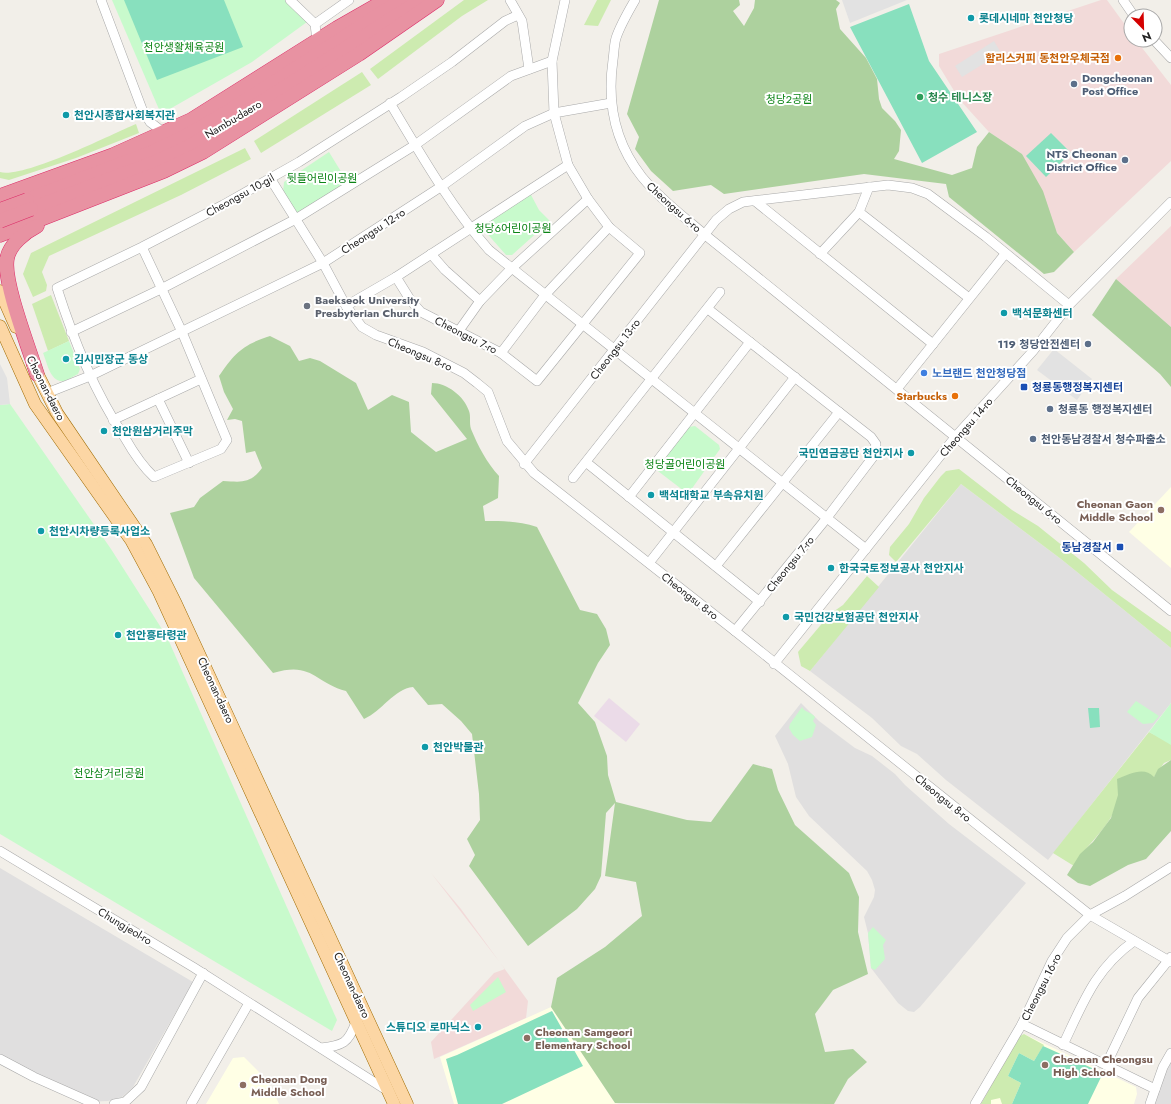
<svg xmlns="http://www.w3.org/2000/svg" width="1171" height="1104" font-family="Jost,'Noto Sans KR',sans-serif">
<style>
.residential{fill:#e0dfdf}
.commercial{fill:#f2dad9}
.industrial{fill:#ebdbe8}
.education{fill:#ffffe5}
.grass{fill:#cdebb0}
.forest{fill:#add19e}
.park{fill:#c8facc}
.pitch{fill:#88e0be}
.parking{fill:#e2e2e2}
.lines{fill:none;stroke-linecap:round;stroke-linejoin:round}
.minor-casing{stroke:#a9a9a9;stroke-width:10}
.major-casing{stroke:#a06b00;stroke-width:13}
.highway-casing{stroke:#dc2a67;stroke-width:15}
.minor{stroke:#fff;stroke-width:9}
.major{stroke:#fcd6a4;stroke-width:12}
.highway{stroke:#e892a2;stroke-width:14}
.highway-bridge-casing{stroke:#dc2a67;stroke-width:15;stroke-linecap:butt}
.highway-bridge{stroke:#e892a2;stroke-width:14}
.culture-dot{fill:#0f9aa8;stroke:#fff;stroke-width:1.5}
.food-dot{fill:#e8710a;stroke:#fff;stroke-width:1.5}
.service-dot{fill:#5c6f8a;stroke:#fff;stroke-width:1.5}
.leisure-dot{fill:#2e9e5b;stroke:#fff;stroke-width:1.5}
.worship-dot{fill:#6b7280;stroke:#fff;stroke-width:1.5}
.shop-dot{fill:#3f7fe0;stroke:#fff;stroke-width:1.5}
.transit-dot{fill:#1a4fb4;stroke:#fff;stroke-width:1.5}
.education-dot{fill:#8d6e63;stroke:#fff;stroke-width:1.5}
.labels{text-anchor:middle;stroke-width:4;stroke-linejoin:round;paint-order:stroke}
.culture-label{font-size:11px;font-weight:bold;fill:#0d838f;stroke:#fff;text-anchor:start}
.park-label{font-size:11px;fill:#0c8416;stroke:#fff}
.food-label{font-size:11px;font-weight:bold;fill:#c56008;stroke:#fff;text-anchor:end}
.service-label{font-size:11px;font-weight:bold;fill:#4e5e75;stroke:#fff;text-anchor:start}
.leisure-label{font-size:11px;font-weight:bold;fill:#27864d;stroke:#fff;text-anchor:start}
.street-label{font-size:11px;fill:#222;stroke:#fff}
.worship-label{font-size:11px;font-weight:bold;fill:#5b616d;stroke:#fff;text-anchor:start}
.shop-label{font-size:11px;font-weight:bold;fill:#366cbe;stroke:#fff;text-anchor:start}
.transit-label{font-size:11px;font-weight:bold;fill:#164399;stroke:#fff;text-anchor:start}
.education-label{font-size:11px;font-weight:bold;fill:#785e54;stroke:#fff;text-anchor:start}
</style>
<rect width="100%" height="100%" fill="#f2efe9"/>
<g class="residential">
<path d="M961 484 1061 559 1171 648V703L1048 860 946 780 917 754 901 746 872 718 810 671Z"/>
<path d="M801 703 819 721 855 748 872 756 895 774 905 785 949 824 1026 883 920 1007 914 1012 908 1011 898 1003 871 968 868 933 864 917 874 897 875 890 872 880 867 871 809 816 796 797 788 764 775 736Z"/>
<path d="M0 868 193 982 133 1087 122 1097 108 1101 84 1102 0 1058Z"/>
<path d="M1171 1060V1104H1153L1162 1080Z"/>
</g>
<g class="commercial">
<path d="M1101 0H1107L1131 33V40H1136L1171 85V161L1074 252 1057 233 1022 154 989 132 959 99 939 66V54Z"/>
<path d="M1171 226V327L1116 279Z"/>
<path d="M431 873 461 909 528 1001 526 1018 434 1059 431 1042 494 973 505 969Z"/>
</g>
<path class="industrial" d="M609 698 640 724 626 742 594 716Z"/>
<g class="education">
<path d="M1171 487V568L1129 532Z"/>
<path d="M551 1007 615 1103 619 1104H454L440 1057Z"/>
<path d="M1024 1034 1136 1087 1137 1094 1134 1104H981Z"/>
<path d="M244 1057 264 1077 274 1093 279 1104H206L233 1058Z"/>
</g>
<g class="grass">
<path d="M464 0H488L462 16 378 79 370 69Z"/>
<path d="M597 0H611L598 26 584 25Z"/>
<path d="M362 72 371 85 261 153 254 141Z"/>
<path d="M136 124 139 133 76 158 9 180 0 178V172C23 179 110 135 136 124Z"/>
<path d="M245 148 251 159 181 195 49 256 42 272 47 285 46 291 33 297 23 274 31 253Z"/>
<path d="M51 295 69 341 48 351 32 304Z"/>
<path d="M959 469 1012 510 1038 526 1084 563 1112 590 1171 632V648L1061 559 961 484 896 562 889 555 890 547 909 524 924 498 941 476 946 471Z"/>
<path d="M867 576 879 587 810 671 801 666 798 652 830 614 843 605Z"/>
<path d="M1171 724V760L1164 763 1154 777 1118 779C1125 819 1090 837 1074 866L1053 853 1149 732 1155 735Z"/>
<path d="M1024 1034 1044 1045 1034 1061 1019 1053 1008 1076 1021 1083 1012 1104H1002L1000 1098 991 1100V1104H981L1018 1037Z"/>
</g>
<g class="forest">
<path d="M659 0H739L740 5 733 11 744 26 754 8 755 0H836L840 3 836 9 840 29 866 58 877 79 879 99 882 108 895 121 901 130 899 151 894 159 952 175 972 168 977 147 989 132 1022 154 1043 191 1057 233 1074 252 1054 272 1044 274 949 197 946 184 864 174 724 194 711 185 673 191 651 171 635 149 639 137 627 114Z"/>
<path d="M1116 279 1171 327V387L1160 374 1092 315Z"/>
<path d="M270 336 290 346 299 361 310 358 320 361 356 383 368 410 392 395 409 402 411 432 436 452 467 439 431 394 432 383C447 383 464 396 469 411 471 416 469 423 471 429 478 446 487 463 499 476L498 498 483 506 485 521C504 521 519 521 537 527L580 610 597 614 606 629 610 645 598 663 578 703 595 722 607 756 608 775 616 802 687 820 711 822 753 764 772 769 778 790 795 825 849 873 859 897 858 932 868 974 833 990 815 1014 825 1052 853 1049 867 1062 848 1079 834 1104 615 1103 551 1007 557 978 605 947 642 916 636 882 605 876 615 803 606 813 601 876 595 889 577 909 528 946 469 866 475 855 467 839 480 820 479 794 472 734 461 721 442 704 428 705 413 687C394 689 382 711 364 719L346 691C314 682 312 661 273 673L194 578 170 513 194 507 200 498 223 481C242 482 250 484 262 468L255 451 246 453 242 421 235 419 227 420 233 409 224 392 219 376C235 353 242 345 270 336Z"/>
<path d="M1171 760V831L1146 859 1128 865 1090 886 1078 883 1067 875 1080 854 1093 842 1111 818 1118 795 1117 779C1130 774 1144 766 1154 777L1158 769Z"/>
</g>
<g class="park">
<path d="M112 0H287L307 22 252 62 161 114Z"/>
<path d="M329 152 348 183 299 214 295 213 283 193 284 182Z"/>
<path d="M530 193 539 210 550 221 512 255H506L484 230V224Z"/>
<path d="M69 341 80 369 78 374C74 376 68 380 64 381 50 383 47 362 43 353Z"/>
<path d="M10 404 111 549 167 637 337 1020 332 1031 0 834V405Z"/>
<path d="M695 426 719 445 720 449 688 494 654 468 689 427Z"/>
<path d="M1136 701 1159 716 1153 723 1143 724 1127 712Z"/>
<path d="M1171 703V745L1149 732Z"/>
<path d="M802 707C804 712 811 712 815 717L813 721 816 725 812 737 800 741 793 735 789 728 790 724Z"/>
<path d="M873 927 886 940 883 945 885 959 875 970 871 968 868 933Z"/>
<path d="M498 977 506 992 473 1011 470 1005Z"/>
</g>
<g class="pitch">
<path d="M124 0H224L243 47 157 80Z"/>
<path d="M909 4 929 61 977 132 922 163 850 27Z"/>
<path d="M1051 133 1071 153 1046 177 1026 156Z"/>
<path d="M1088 708H1099L1100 727 1090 728Z"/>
<path d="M552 1011 583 1066 502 1104H458L446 1059 457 1055Z"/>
<path d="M1043 1046 1103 1073 1088 1104H1012L1021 1083 1008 1076 1019 1053 1034 1061Z"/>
</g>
<g class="parking">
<path d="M842 0H907L850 23Z"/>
<path d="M994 41 1001 53 962 77 955 66Z"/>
<path d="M1054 349 1092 379 1077 400 1037 370Z"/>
<path d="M0 364 7 378 10 404 0 405Z"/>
</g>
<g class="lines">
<defs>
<g id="minor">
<path d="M101 0 142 109 150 122 163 132"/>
<path d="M290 0 315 24 317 41"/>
<path d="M510 0 522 21 529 69"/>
<path d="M635 0C628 12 620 26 616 38 614 45 614 53 613 60 607 102 615 143 642 177 660 199 683 216 704 234L1171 611"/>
<path d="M1123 0 1134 16"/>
<path d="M315 24 349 0"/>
<path d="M1154 40 1171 58"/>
<path d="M390 103C420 153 450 206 489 250L866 549"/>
<path d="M270 178 323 263 346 306 362 327 376 335 423 352 464 373 477 383 488 392 507 441 534 473 735 631 1090 915 1171 962"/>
<path d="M755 201 933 344"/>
<path d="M859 212 969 298"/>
<path d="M142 247 182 332 227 440 221 449 154 477C142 466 133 452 125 438 94 391 74 341 57 288L142 247 223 205 299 162 401 97 452 62 505 21 518 15"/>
<path d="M431 254 445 270 480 301"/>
<path d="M820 254 859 212 869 187"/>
<path d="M396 277 411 301 421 312 501 353 537 381 640 253 609 227 588 199 568 165 554 113 552 61 565 0"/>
<path d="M346 306 396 277 568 165"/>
<path d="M708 309 839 412 871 437 876 444 873 457 826 519 735 631"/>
<path d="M71 332 161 289 294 220 415 145 511 76 552 61"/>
<path d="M458 332 480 301 511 269 588 199"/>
<path d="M501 353 545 295 609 227"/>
<path d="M897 389 1005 254"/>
<path d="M47 393 90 376 323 263 442 186 525 126 554 113 611 103"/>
<path d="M158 399 189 463"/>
<path d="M113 420 201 379"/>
<path d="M587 463 760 602"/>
<path d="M524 464 716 220 729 209 743 202 888 185 912 188 928 194 986 237 1069 305"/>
<path d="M573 478 720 292"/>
<path d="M629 497 750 342"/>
<path d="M649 563 795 377"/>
<path d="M716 566 839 412"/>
<path d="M774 664 956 436 1033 351 1069 305 1171 202"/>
<path d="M0 851 193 967 388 1091"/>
<path d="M1022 1024 1155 1089"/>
<path d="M1063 1045C1083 1003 1095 969 1134 941"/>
<path d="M321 1048C343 1045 348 1044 356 1022"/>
<path d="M0 1059 34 1077 95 1104"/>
<path d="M1106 1065 1138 998 1171 957"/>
<path d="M114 1104 125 1102 141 1087 203 973"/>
<path d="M191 1104 249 1003"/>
<path d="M975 1104 1022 1024 1052 961 1067 938 1090 915 1125 896 1171 867"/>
<path d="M1150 1104 1163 1067 1171 1053"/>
</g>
<g id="major">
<path d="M0 291 16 327"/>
<path d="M0 326 35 404 131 540 159 592 394 1104"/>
<path d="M33 365 57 413 146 544 176 604 407 1104"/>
</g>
<g id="highway">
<path d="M0 196 113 155 191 120 337 28 386 0"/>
<path d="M27 200 150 153 184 137 231 110 402 0"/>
<path d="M31 209 153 163 188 147 237 118 421 0"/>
<path d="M0 235 164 171 203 152 359 54 437 0"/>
<path d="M37 374C29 348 3 282 7 259 9 245 25 232 37 226"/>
</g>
</defs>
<use href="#minor" class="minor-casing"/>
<use href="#major" class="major-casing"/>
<use href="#highway" class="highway-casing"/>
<use href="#minor" class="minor"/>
<use href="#major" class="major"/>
<use href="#highway" class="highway"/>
<defs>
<g id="highway-bridge">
<path d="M0 210 27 200"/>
<path d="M0 221 31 209"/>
</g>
</defs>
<use href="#highway-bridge" class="highway-bridge-casing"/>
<use href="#highway-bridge" class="highway-bridge"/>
</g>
<g class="culture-dot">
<circle cx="971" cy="18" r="4"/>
<circle cx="66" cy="115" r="4"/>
<circle cx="1004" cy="313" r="4"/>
<circle cx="66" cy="359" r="4"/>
<circle cx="104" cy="431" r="4"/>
<circle cx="911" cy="453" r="4"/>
<circle cx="651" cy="495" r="4"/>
<circle cx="41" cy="531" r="4"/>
<circle cx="831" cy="568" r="4"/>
<circle cx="786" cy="617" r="4"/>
<circle cx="118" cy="635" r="4"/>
<circle cx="425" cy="747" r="4"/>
<circle cx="478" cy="1027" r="4"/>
</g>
<g class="food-dot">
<circle cx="1118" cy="58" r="4"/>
<circle cx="955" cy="396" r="4"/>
</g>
<g class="service-dot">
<circle cx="1074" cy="84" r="4"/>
<circle cx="1125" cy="160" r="4"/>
<circle cx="1088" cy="344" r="4"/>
<circle cx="1050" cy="409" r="4"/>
<circle cx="1033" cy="439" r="4"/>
</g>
<circle class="leisure-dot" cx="920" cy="97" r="4"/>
<circle class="worship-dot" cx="307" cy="306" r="4"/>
<circle class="shop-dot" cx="924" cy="373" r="4"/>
<g class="transit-dot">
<rect x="1020" y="383" width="8" height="8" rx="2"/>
<rect x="1116" y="543" width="8" height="8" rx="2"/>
</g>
<g class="education-dot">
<circle cx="1161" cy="510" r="4"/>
<circle cx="527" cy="1038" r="4"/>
<circle cx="1045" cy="1065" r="4"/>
<circle cx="243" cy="1085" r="4"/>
</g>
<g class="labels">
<g class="culture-label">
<text x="979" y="22">롯데시네마 천안청당</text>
<text x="74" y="119">천안시종합사회복지관</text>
<text x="1012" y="317">백석문화센터</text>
<text x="74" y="363">김시민장군 동상</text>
<text x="112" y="435">천안원삼거리주막</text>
<text x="903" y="457" text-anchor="end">국민연금공단 천안지사</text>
<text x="659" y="499">백석대학교 부속유치원</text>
<text x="49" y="535">천안시차량등록사업소</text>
<text x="839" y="572">한국국토정보공사 천안지사</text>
<text x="794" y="621">국민건강보험공단 천안지사</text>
<text x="126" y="639">천안흥타령관</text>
<text x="433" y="751">천안박물관</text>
<text x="470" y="1031" text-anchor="end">스튜디오 로마닉스</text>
</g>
<g class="park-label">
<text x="184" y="51">천안생활체육공원</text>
<text x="789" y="103">청당2공원</text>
<text x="322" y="182">뒷들어린이공원</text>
<text x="513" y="232">청당6어린이공원</text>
<text x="685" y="468">청당골어린이공원</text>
<text x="109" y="777">천안삼거리공원</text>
</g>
<g class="food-label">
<text x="1110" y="62">할리스커피 동천안우체국점</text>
<text x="947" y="400">Starbucks</text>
</g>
<g class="service-label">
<text x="1082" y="82">Dongcheonan<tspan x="1082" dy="13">Post Office</tspan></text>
<text x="1117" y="158" text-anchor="end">NTS Cheonan<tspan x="1117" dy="13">District Office</tspan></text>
<text x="1080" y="348" text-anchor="end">119 청당안전센터</text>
<text x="1058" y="413">청룡동 행정복지센터</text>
<text x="1041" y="443">천안동남경찰서 청수파출소</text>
</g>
<g class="leisure-label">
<text x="928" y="101">청수 테니스장</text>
</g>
<g class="street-label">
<text transform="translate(233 119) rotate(-31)" y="4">Nambu-daero</text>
<text transform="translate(240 195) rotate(-29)" y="4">Cheongsu 10-gil</text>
<text transform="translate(674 207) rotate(42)" y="4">Cheongsu 6-ro</text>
<text transform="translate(373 231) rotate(-33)" y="4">Cheongsu 12-ro</text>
<text transform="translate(466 335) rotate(27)" y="4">Cheongsu 7-ro</text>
<text transform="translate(615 349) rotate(-52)" y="4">Cheongsu 13-ro</text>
<text transform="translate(420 354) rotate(23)" y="4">Cheongsu 8-ro</text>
<text transform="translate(46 388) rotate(63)" y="4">Cheonan-daero</text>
<text transform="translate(966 427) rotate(-49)" y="4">Cheongsu 14-ro</text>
<text transform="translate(1034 500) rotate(39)" y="4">Cheongsu 6-ro</text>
<text transform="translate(790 564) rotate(-51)" y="4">Cheongsu 7-ro</text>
<text transform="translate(690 596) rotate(38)" y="4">Cheongsu 8-ro</text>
<text transform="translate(216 690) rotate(65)" y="4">Cheonan-daero</text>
<text transform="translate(943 798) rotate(39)" y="4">Cheongsu 8-ro</text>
<text transform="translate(125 926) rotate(31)" y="4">Chungjeol-ro</text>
<text transform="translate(352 985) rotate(65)" y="4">Cheonan-daero</text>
<text transform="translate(1041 987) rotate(-63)" y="4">Cheongsu 16-ro</text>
</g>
<g class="worship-label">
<text x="315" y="304">Baekseok University<tspan x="315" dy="13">Presbyterian Church</tspan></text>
</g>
<g class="shop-label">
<text x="932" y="377">노브랜드 천안청당점</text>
</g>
<g class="transit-label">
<text x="1032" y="391">청룡동행정복지센터</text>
<text x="1112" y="551" text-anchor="end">동남경찰서</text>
</g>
<g class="education-label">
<text x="1153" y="508" text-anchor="end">Cheonan Gaon<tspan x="1153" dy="13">Middle School</tspan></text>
<text x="535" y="1036">Cheonan Samgeori<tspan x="535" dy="13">Elementary School</tspan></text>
<text x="1053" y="1063">Cheonan Cheongsu<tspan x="1053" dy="13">High School</tspan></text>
<text x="251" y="1083">Cheonan Dong<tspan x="251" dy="13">Middle School</tspan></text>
</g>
</g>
<g transform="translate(1143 28) rotate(157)"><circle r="19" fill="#ffffff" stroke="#a7a7a7"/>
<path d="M0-3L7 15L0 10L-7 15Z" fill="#d40000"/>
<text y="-6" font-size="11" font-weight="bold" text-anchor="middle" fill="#222222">N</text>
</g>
</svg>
